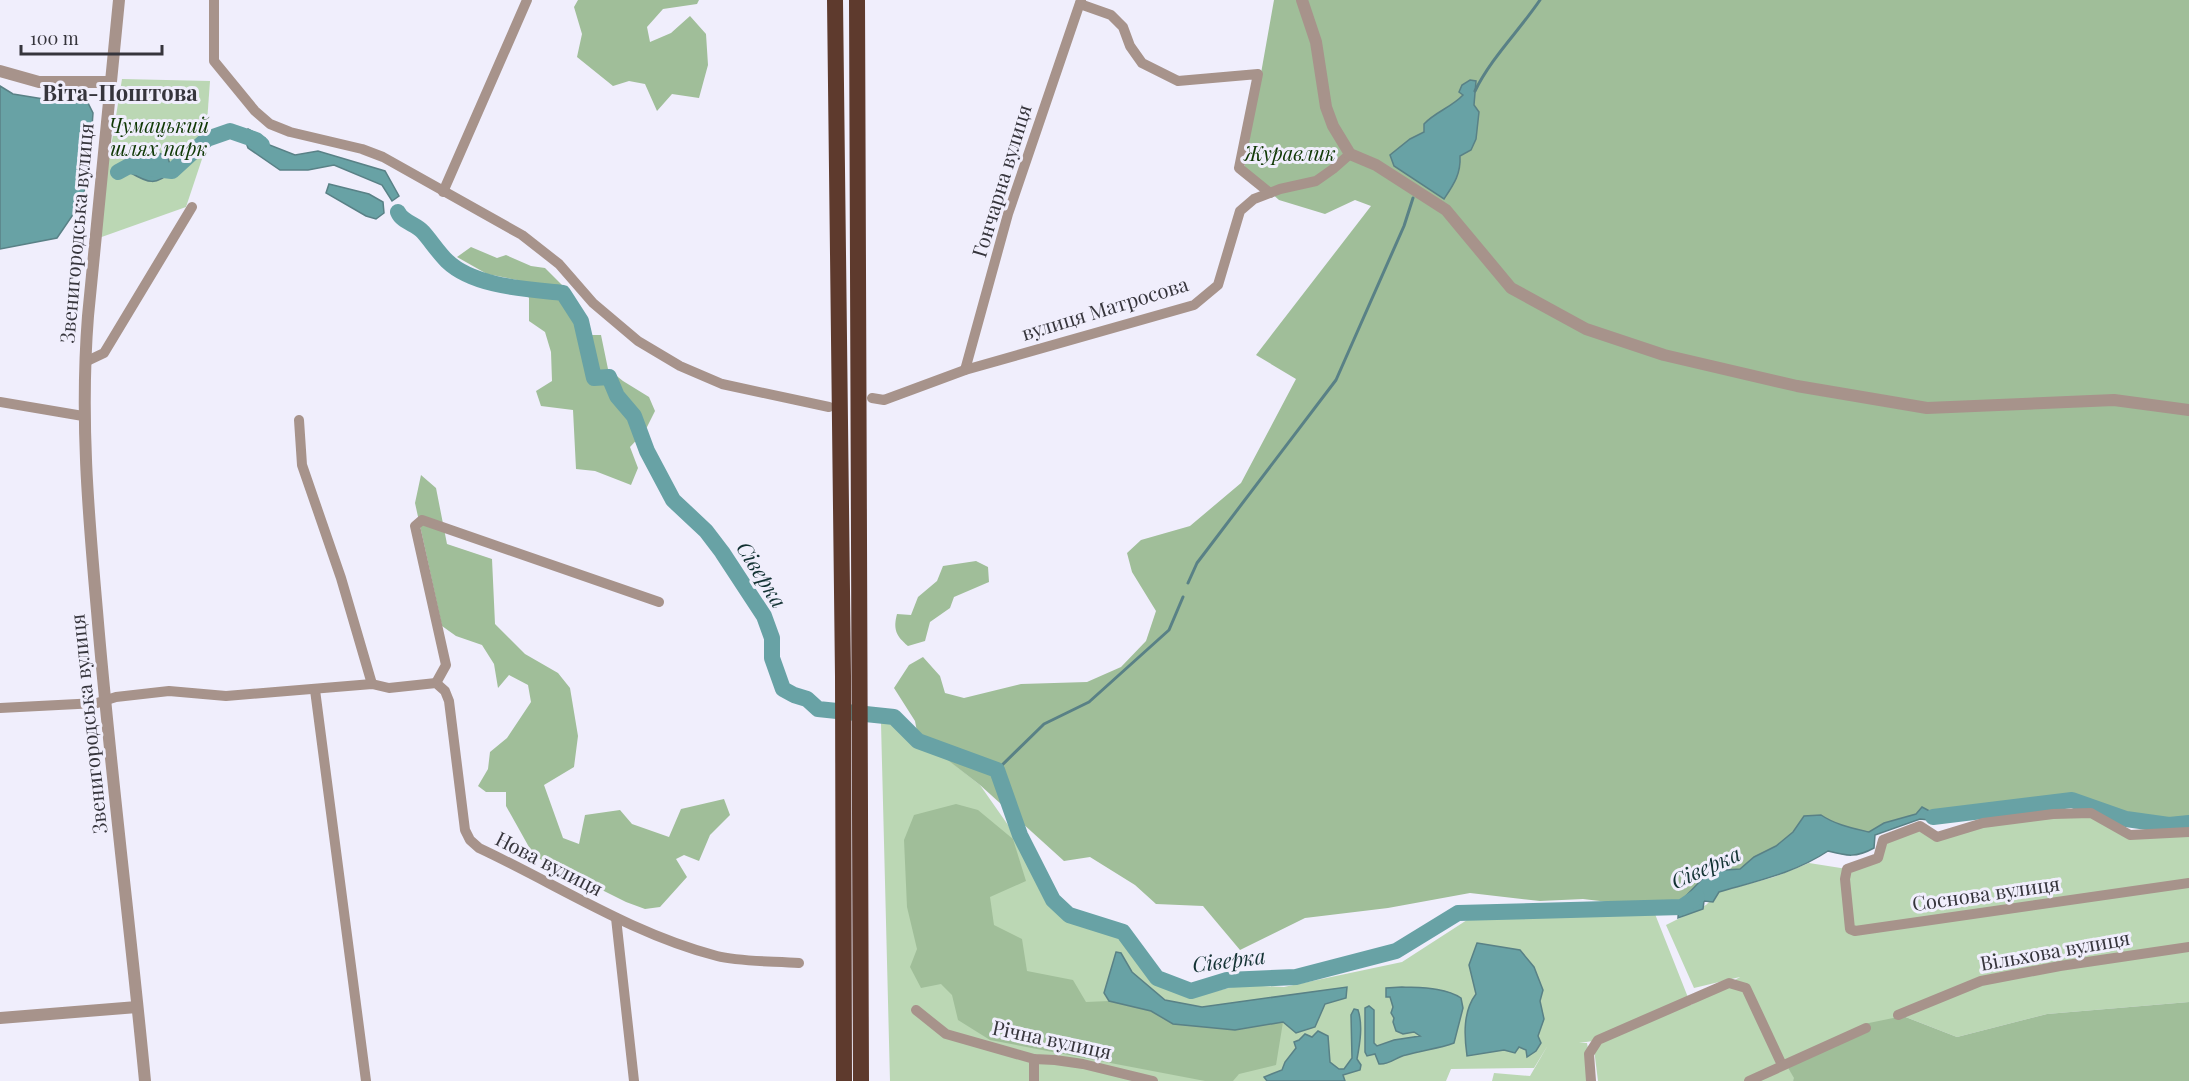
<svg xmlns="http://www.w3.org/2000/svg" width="2189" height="1081" font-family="'Playfair Display',serif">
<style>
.green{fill:#bbd7b4}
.forest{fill:#a0be99}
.water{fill:#68a2a5;stroke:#598186;stroke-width:1.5}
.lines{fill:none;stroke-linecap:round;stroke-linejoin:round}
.stream{stroke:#598186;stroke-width:3}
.river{stroke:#68a2a5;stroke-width:16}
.minor{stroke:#a7938b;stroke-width:10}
.tertiary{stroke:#a7938b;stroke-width:12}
.trunk{stroke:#5e3a2d;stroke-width:16}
.labels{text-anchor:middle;stroke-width:6;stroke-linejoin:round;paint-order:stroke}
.park-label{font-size:20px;font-style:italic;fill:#0f3804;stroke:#f0eefc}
.street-label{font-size:20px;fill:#36353c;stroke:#f0eefc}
.water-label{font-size:21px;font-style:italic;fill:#133233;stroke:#f0eefc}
.quarter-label{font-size:22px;font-weight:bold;fill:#36353c;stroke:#f0eefc}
</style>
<rect width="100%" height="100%" fill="#f0eefc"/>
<g class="green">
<path d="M122 79 210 81 205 150 186 207 96 239Z"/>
<path d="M894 717 980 785 1008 825 1044 896 1065 918 1118 937 1155 983 1188 998 1241 985 1284 987 1402 962 1467 920 1655 914 1691 1005 1740 977 1694 988 1666 925 1706 905 1719 892 1774 877 1809 863 1847 869 1878 858 1883 840 1920 826 1937 837 1983 823 2091 813 2130 835 2189 832V1002L2047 1014 1957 1037 1903 1016 1788 1068 1795 1078 1793 1081H1598L1593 1041 1579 1043H1587L1594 1081H1492L1494 1073 1530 1076 1548 1045 1534 1068 1451 1069 1446 1081H890L881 723Z"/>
</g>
<g class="forest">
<path d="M578 0H699L697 4 663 9 647 27 650 42 671 33 690 16 706 34 708 65 699 98 672 94 657 111 645 84 629 81 613 86 577 57 582 34 574 7Z"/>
<path d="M1274 0H2189V823L2169 825 2126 819 2072 800 1946 817H1917L1884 831 1821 841 1731 881 1684 911 1583 899 1540 901 1470 893 1388 908 1305 918 1240 950 1203 906 1156 904 1135 885 1090 857 1064 861 980 785 918 737 915 721 894 688 909 665 923 657 940 676 945 693 964 698 1021 684 1087 682 1121 667 1146 641 1156 611 1132 572 1127 553 1141 540 1190 526 1241 483 1296 379 1256 355 1371 206 1355 200 1325 214 1279 200 1244 169Z"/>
<path d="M471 247 497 258 506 255 531 266 545 268 562 285 581 310 590 335H601L608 369 623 381 649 397 655 411 645 431 630 447 638 468 631 485 595 471 576 469 573 410 541 406 536 391 552 381 551 352 545 332 529 321V298L517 280 487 274 457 257Z"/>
<path d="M421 475 436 488 447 544 492 559 495 624 525 654 558 673 570 688 578 736 574 767 544 785 563 838 579 844 585 815 620 810 632 824 669 837 681 809 724 799 730 815 710 835 699 861 684 855 676 859 687 877 660 907 645 909 626 902 534 856 506 806V792H486L478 786 488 769 490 752 507 738 531 702 528 685 509 675 498 688 494 664 482 645 456 636 442 626 415 503Z"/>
<path d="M976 561 988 567 989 582 954 597 950 608 930 622 925 641 908 646C896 636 893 629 897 614L911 615 918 597 937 581 943 566Z"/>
<path d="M956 804 978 810 1013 839 1026 881 990 897 994 925 1022 939 1027 971 1073 980 1086 1002 1109 1001 1151 1011 1173 1024 1235 1030 1283 1022 1276 1065 1239 1074 1233 1081H1205L990 1040 958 1020 952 995 941 984 921 988 910 967 917 949 907 907 904 840 914 815Z"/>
<path d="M2189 1002V1081H1793L1794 1078 1788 1068 1864 1024 1903 1016 1957 1037 2047 1014Z"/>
</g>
<g class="water">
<path d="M1470 80 1476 81 1474 105 1479 112 1476 139 1471 150 1460 156C1461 174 1454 184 1444 199L1394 166 1390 155 1410 139 1424 132V124C1435 112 1452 107 1463 95L1459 92 1462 85Z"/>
<path d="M0 86 13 94 62 102 88 103 93 113 90 154 83 200 57 238 0 249Z"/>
<path d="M248 129 265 138 267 144 295 155 318 151 385 171 399 196 392 201 382 185 334 165 308 170H280L248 148 243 134Z"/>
<path d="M139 149 154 150 168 158 172 171C156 186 148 183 131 173L127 159Z"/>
<path d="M329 184 369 194 383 202 384 213 376 219 366 216 326 193Z"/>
<path d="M1922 807 1935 814 1958 813 1946 822 1920 819 1875 835 1874 848C1856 858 1847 856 1828 851 1795 873 1757 881 1719 892L1713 902 1704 901 1703 909 1678 918 1679 903 1710 871 1740 869 1754 857 1776 846 1793 832 1804 816 1821 815C1836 825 1852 828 1869 832L1884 823 1916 814Z"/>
<path d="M1477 943 1520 950 1534 967 1543 990 1540 1001 1544 1019 1538 1036 1541 1043 1536 1051 1527 1057 1526 1050 1519 1047 1515 1053 1504 1050 1467 1056C1464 1035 1463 1011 1476 994L1469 965Z"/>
<path d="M1116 952 1121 953 1132 972 1165 1000 1202 1007 1347 987 1346 998 1325 1004 1315 1027 1296 1033 1283 1022 1235 1030 1173 1024 1151 1011 1109 1001 1104 993Z"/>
<path d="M1402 987C1421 988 1445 987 1461 998L1463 1008 1454 1043C1438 1049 1422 1050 1406 1055 1396 1057 1390 1065 1379 1064L1375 1054 1367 1056 1365 1052V1008L1369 1006 1374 1010V1043L1377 1046 1394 1040 1420 1036 1414 1032 1403 1034 1396 1031 1393 1022 1394 1018 1391 1013 1393 1007 1390 997H1386V988Z"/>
<path d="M1354 1009 1358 1010C1363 1025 1360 1043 1357 1059L1361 1065 1360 1070 1343 1075 1345 1081H1267L1264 1077 1282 1070 1285 1062 1296 1048 1294 1042 1299 1040 1305 1034 1312 1037 1318 1031 1328 1036 1330 1062 1339 1069H1344L1352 1058 1351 1015Z"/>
</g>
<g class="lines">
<g class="stream">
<path d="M1475 91C1491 58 1519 31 1540 0"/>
<path d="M1188 583 1197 563 1336 380 1404 226 1413 198"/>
<path d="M997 770 1044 724 1089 702 1169 630 1183 597"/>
</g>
<g class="river">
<path d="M118 172 129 166 172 171 207 139 230 131 256 140 262 145"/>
<path d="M398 212C402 222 416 224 423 232 431 241 438 252 447 261 474 287 528 289 563 293L581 321 594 378 609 377 617 396 634 416 647 451 673 500 706 531 722 552 764 616 772 638V658L783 689 794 695 807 699 818 709 894 717 918 741 997 770 1020 835 1053 900 1069 915 1123 932 1157 978 1191 991 1227 980 1296 977 1396 951 1458 913 1682 907 1697 897"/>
<path d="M1933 817 2072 800 2126 819 2169 825 2189 823"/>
</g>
<g class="minor">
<path d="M214 0V61L255 111 270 124 290 132 362 149 383 157 522 235 559 264 593 303 638 341 680 366 722 384 829 407"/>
<path d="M1080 4 1111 15 1123 27 1130 46 1142 63 1178 81 1258 74 1239 168 1270 193"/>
<path d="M443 192 527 0"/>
<path d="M85 362 104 353 192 207"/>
<path d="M965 370 1008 214 1081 0"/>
<path d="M872 398 884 400 965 370 1194 305 1218 285 1240 211 1254 199 1280 189 1316 181 1333 169 1350 154"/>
<path d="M0 402 83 416"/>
<path d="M299 420 302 465 341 578 372 684"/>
<path d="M436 683 446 665 415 526 422 520 659 602"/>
<path d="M315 690 366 1081"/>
<path d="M0 708 97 703 116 697 169 691 226 696 372 684 389 688 436 683 445 691 449 701 465 830 470 840 479 848C558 885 632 934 717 956 740 962 775 961 799 963"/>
<path d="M2189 832 2130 835 2091 813 2053 814 1983 823 1937 837 1920 826 1883 840 1878 858 1847 869 1845 879 1850 929 1855 931 2189 883"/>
<path d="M616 918 634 1081"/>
<path d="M916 1010 946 1034 1034 1059 1055 1060 1083 1064 1153 1081"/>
<path d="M1898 1015 1981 981 2060 966 2189 947"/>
<path d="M1034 1081V1059"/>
<path d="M1591 1081 1589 1054 1598 1040 1729 983 1746 988 1782 1065"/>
<path d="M1749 1081 1866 1028"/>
</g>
<g class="tertiary">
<path d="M119 0 88 316C80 417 88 510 97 611 110 768 130 924 145 1081"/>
<path d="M1302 0 1316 42 1326 107 1333 126 1350 154 1376 165 1446 210 1511 288 1586 329 1664 355 1797 386 1927 408 2114 400 2189 410"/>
<path d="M0 71 39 82H111"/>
<path d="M0 1018 137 1007"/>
</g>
<g class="trunk">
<path d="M835 0 843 676 844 1081"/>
<path d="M857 0 861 1081"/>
</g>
</g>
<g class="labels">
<g class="park-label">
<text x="159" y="133">Чумацький<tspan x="159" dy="23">шлях парк</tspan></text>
<text x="1290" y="161">Журавлик</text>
</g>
<g class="street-label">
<text transform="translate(1002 181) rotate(-73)" y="7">Гончарна вулиця</text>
<text transform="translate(77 233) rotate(-85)" y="7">Звенигородська вулиця</text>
<text transform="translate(1105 309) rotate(-17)" y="7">вулиця Матросова</text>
<text transform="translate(89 724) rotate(-96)" y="7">Звенигородська вулиця</text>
<text transform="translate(549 864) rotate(27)" y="7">Нова вулиця</text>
<text transform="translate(1986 894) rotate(-8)" y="7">Соснова вулиця</text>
<text transform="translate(2055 951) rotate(-10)" y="7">Вільхова вулиця</text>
<text transform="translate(1052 1040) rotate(12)" y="7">Річна вулиця</text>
</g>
<g class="water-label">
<text transform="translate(761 575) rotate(58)" y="7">Сіверка</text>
<text transform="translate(1706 868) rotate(-24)" y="7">Сіверка</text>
<text transform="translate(1229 961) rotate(-7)" y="7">Сіверка</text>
</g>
<g class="quarter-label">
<text x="120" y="101">Віта-Поштова</text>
</g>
</g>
<path d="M21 45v9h141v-9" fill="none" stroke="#36353c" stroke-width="3"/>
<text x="30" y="45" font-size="18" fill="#36353c" stroke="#f0eefc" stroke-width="4.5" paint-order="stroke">100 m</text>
</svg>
